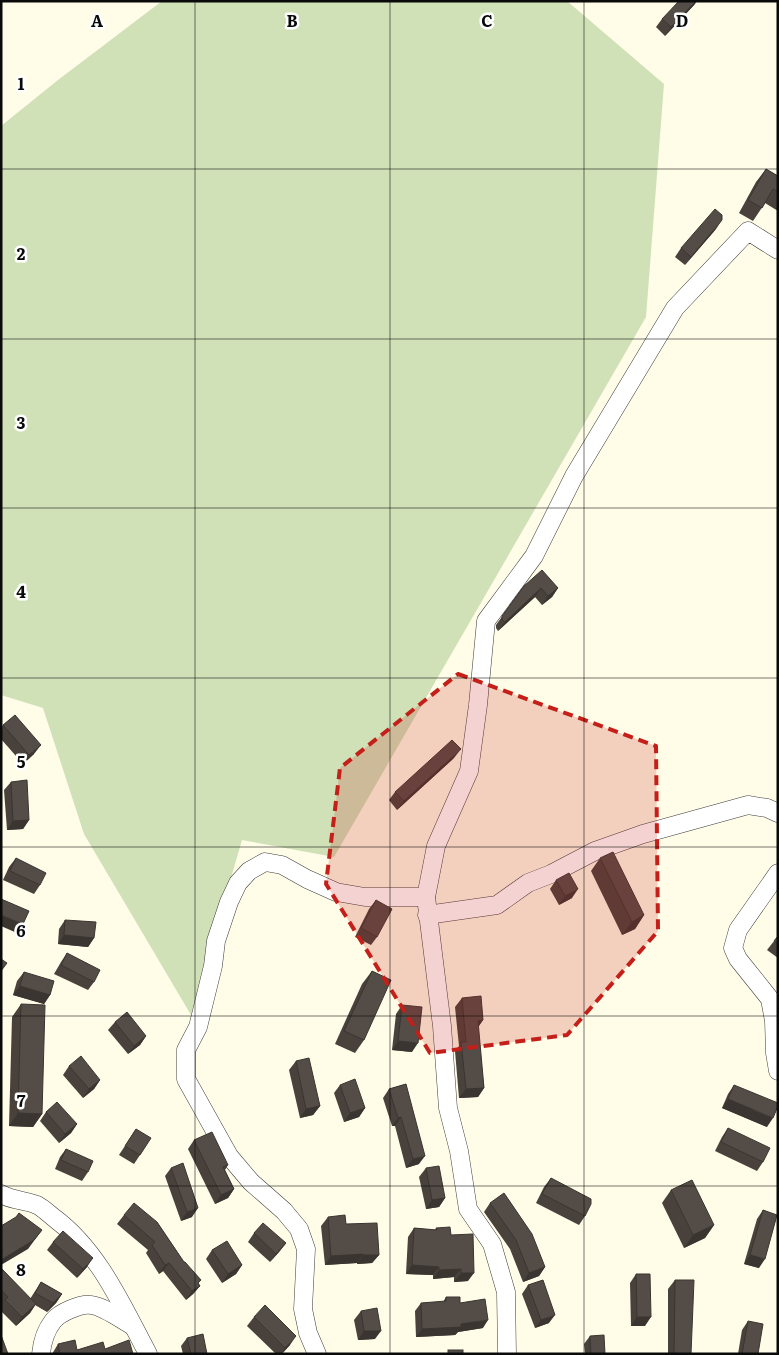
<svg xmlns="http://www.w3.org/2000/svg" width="779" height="1355" font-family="Literata,serif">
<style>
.cemetery{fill:#d0e1b8}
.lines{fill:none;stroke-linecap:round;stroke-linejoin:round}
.minor-casing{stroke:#3d3d3d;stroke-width:19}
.minor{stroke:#fff;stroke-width:18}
.wall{fill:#48413c}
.shaded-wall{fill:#3b3531}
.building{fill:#544c46;stroke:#3b3531}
.marked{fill:#c41f18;fill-opacity:0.2;stroke:#c41f18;stroke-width:4;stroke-dasharray:10 6;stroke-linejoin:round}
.grid{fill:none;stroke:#0a0a0a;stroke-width:1;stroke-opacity:0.55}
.grid-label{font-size:16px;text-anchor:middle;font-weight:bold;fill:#0a0a0a;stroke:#fff;stroke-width:5;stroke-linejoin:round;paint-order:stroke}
</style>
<rect width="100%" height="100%" fill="#fffce7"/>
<path class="cemetery" d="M162 1H567L664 84 646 317 334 857 242 840 191 1015 84 834 43 708 1 695V126L58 80Z"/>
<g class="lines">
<defs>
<g id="minor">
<path d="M778 873 738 930 733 948 738 959 770 999 774 1021 775 1053 778 1071"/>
<path d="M427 915 497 905 528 883 551 874 595 851 643 834 748 805 767 808 778 813"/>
<path d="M1 1194C13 1201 26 1200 37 1205 43 1208 48 1213 53 1217 98 1250 122 1305 148 1354"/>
<path d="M41 1354C42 1343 46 1330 53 1321 59 1313 81 1303 91 1305 103 1306 122 1320 133 1326"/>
<path d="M317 1354 308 1333 303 1309 306 1249 299 1229 284 1211 251 1182 229 1156 186 1079V1050L198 1027 213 966 216 941 229 902 238 883 249 871 265 862 282 865 307 879 336 892 365 897H426"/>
<path d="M507 1354 506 1292 492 1244 468 1209 459 1151 448 1108 442 1026 426 897 436 846 469 771 478 705 486 621 534 556 574 476 675 308 748 231 778 250"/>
</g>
</defs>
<use href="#minor" class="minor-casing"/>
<use href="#minor" class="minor"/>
</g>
<g class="wall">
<path d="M695 4 665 36 656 27 662 19Z"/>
<path d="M766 169 778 176V211L765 203 753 221 739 213 756 182Z"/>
<path d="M716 229 685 265 675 257 681 248Z"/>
<path d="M524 586 558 588 552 597 542 605 535 597 498 631 496 628V625Z"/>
<path d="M3 725 34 754 23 764 1 739V728Z"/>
<path d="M454 758 397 810 389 800 395 792Z"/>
<path d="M11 782 29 820 23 829 7 830 4 790Z"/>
<path d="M16 858 40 885 34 894 3 880 9 867Z"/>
<path d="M600 858 644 915 635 929 622 935 591 871Z"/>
<path d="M556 880 572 898 559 905 550 889Z"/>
<path d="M376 900 377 937 371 945 355 937 369 909Z"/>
<path d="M65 920 94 938 88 947 58 944 59 929Z"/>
<path d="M778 936V958L767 950Z"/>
<path d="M67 953 94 982 88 990 54 974 61 962Z"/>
<path d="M372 971 364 1040 355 1053 335 1044 362 984Z"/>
<path d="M24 972 50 995 44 1004 13 995 17 981Z"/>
<path d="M462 998 483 1020 478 1027 484 1088 478 1097 459 1098 455 1051 459 1046 455 1007Z"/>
<path d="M21 1004 42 1114 33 1127 9 1126 12 1017Z"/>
<path d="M402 1005 412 1052 392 1050 396 1014Z"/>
<path d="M115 1022 146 1036 140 1045 128 1054 108 1030Z"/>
<path d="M296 1061 320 1106 313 1115 300 1118 289 1070Z"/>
<path d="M69 1066 100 1080 94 1089 83 1098 63 1075Z"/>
<path d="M406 1084 419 1164 406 1168 395 1126H392L383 1098 389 1089Z"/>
<path d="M340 1085 365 1108 359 1117 344 1122 334 1093Z"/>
<path d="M734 1085 767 1127 722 1108 728 1094Z"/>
<path d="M46 1112 77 1124 71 1133 59 1143 40 1121Z"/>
<path d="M728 1128 763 1162 757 1171 715 1151 722 1137Z"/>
<path d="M136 1129 140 1155 134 1164 119 1155Z"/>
<path d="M194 1140 228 1165 225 1170 234 1189 228 1198 215 1204 188 1149Z"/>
<path d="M66 1149 88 1172 82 1181 55 1169 60 1157Z"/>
<path d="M171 1168 192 1217 181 1221 165 1176Z"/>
<path d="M426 1168 445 1198 439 1207 426 1209 419 1177Z"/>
<path d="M551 1178 585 1216 579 1225 536 1203 544 1187Z"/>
<path d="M671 1190 714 1225 705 1238 684 1248 662 1203Z"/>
<path d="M490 1203 545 1267 539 1276 523 1282 510 1249 484 1212Z"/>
<path d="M763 1210 759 1268 744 1264 757 1219Z"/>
<path d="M124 1215 157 1222 200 1286 193 1294 186 1300 163 1271 159 1274 146 1253 148 1250 117 1224Z"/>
<path d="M328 1217 379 1255 372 1263 357 1264V1263L325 1265 321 1226Z"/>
<path d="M414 1228 435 1230 436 1228 451 1235 468 1281 454 1282V1277L433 1279V1275L406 1274 408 1237Z"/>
<path d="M254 1233 286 1243 279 1252 270 1262 248 1242Z"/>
<path d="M53 1242 87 1267 77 1278 47 1250Z"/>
<path d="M212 1250 242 1265 236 1274 222 1283 206 1259Z"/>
<path d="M1 1268 30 1299 41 1282 62 1294 56 1303 47 1312 35 1305 30 1313 16 1326 1 1311Z"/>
<path d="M636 1274 645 1326H631L630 1283Z"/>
<path d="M675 1280 691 1354H668V1289Z"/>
<path d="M528 1285 549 1323 535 1328 522 1294Z"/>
<path d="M446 1297 460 1303 483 1328 458 1332 455 1335 416 1337 415 1311 421 1303 443 1302Z"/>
<path d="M361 1311 375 1339 358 1340 354 1320Z"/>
<path d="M254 1317 290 1345 282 1354H276L247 1326Z"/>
<path d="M748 1321 758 1354H738L742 1330Z"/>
<path d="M590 1336 605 1354H585L584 1344Z"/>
<path d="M187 1338 207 1354H183L181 1346Z"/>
<path d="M58 1344 77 1350 105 1349 133 1354H52Z"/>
</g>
<g class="shaded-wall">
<path d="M696 1H697L695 4 665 36 671 27Z"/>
<path d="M722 220 716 229 685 265 691 257Z"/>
<path d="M541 588 535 597 498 631 505 622Z"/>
<path d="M558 588 552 597 542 605 548 596Z"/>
<path d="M41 745 34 754 23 764 29 755Z"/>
<path d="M461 749 454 758 397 810 404 801Z"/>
<path d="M29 820 23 829 7 830 13 821Z"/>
<path d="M578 889 572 898 559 905 565 896Z"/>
<path d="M1 915 23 924 17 933 1 926Z"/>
<path d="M644 915 635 929 622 935 632 922Z"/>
<path d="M64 935 94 938 88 947 58 944Z"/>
<path d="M20 986 50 995 44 1004 13 995Z"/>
<path d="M483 1020 477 1029 478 1021Z"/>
<path d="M146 1036 140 1045 128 1054 134 1046Z"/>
<path d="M398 1041 418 1043 412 1052 392 1050Z"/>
<path d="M100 1080 94 1089 83 1098 89 1089Z"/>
<path d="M484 1088 478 1097 459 1098 466 1089Z"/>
<path d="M728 1099 773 1118 767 1127 722 1108Z"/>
<path d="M320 1106 313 1115 300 1118 306 1109Z"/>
<path d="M365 1108 359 1117 344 1122 350 1113Z"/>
<path d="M18 1113 42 1114 33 1127 9 1126Z"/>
<path d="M401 1117 395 1126H392L398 1118Z"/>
<path d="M77 1124 71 1133 59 1143 65 1134Z"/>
<path d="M425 1156 419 1164 406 1168 413 1159Z"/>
<path d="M234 1189 228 1198 215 1204 221 1195Z"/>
<path d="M445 1198 439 1207 426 1209 432 1200Z"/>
<path d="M198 1208 192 1217 181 1221 187 1212Z"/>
<path d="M714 1225 705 1238 684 1248 693 1235Z"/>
<path d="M42 1230 28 1249 1 1265V1260Z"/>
<path d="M286 1243 279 1252 270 1262 276 1254Z"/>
<path d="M363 1254 357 1263 325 1265 331 1256Z"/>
<path d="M363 1255H379L372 1263 357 1264Z"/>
<path d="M750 1255 765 1259 759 1268 744 1264Z"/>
<path d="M93 1258 87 1267 77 1278 83 1269Z"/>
<path d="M169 1263 163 1271 159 1274 165 1265Z"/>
<path d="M242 1265 236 1274 222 1283 228 1274Z"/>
<path d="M412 1265 439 1267 433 1275 406 1274Z"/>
<path d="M545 1267 539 1276 523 1282 529 1273Z"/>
<path d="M461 1269 454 1277 433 1279 439 1270Z"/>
<path d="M461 1273H474L468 1281 454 1282Z"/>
<path d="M200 1286 193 1294 186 1300 192 1291Z"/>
<path d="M62 1294 56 1303 47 1312 53 1303Z"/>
<path d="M36 1304 30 1313 16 1326 22 1317Z"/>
<path d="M555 1315 549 1323 535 1328 541 1320Z"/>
<path d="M637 1317H651L645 1326H631Z"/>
<path d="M488 1320 483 1328 458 1332 455 1335 416 1337 422 1329 461 1324Z"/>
<path d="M364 1331H381L375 1339 358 1340Z"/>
<path d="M296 1336 290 1345 281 1354 285 1348Z"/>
</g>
<g class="building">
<path d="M679 1H696L671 27 662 19Z"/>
<path d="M766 169 778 176V192L773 189 762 208 748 200Z"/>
<path d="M715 209 722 215V220L691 257 681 248Z"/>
<path d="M542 570 558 588 548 596 541 588 505 622 502 620V616L524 586Z"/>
<path d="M15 715 41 745 29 755 3 725Z"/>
<path d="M452 740 461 749 404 801 395 792Z"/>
<path d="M27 780 29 820 13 821 11 782Z"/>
<path d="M613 852 644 915 632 922 600 858Z"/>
<path d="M16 858 46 873 40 885 10 871Z"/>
<path d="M569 873 578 889 565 896 556 880Z"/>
<path d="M1 899 29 911 23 924 1 915Z"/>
<path d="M376 900 392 909 377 937 361 928Z"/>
<path d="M65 920 96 922 94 938 64 935Z"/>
<path d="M778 936V944L774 941Z"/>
<path d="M67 953 100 970 94 982 61 965Z"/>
<path d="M1 959 7 963 1 971Z"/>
<path d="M372 971 391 980 364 1040 344 1031Z"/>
<path d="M24 972 54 981 50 995 20 986Z"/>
<path d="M481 996 483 1020 478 1021 484 1088 466 1089 461 1042H466L462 998Z"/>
<path d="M21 1004 45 1005 42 1114 18 1113Z"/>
<path d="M402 1005 422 1007 418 1043 398 1041Z"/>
<path d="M127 1012 146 1036 134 1046 115 1022Z"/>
<path d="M81 1056 100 1080 89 1089 69 1066Z"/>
<path d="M309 1058 320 1106 306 1109 296 1061Z"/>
<path d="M355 1079 365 1108 350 1113 340 1085Z"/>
<path d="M406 1084 425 1156 413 1159 401 1117 398 1118 389 1089Z"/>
<path d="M734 1085 778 1103V1106L773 1118 728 1099Z"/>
<path d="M57 1102 77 1124 65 1134 46 1112Z"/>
<path d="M728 1128 770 1148 763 1162 721 1142Z"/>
<path d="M136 1129 151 1138 140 1155 125 1146Z"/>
<path d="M212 1132 228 1165 223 1167 234 1189 221 1195 194 1140Z"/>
<path d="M66 1149 93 1161 88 1172 61 1160Z"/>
<path d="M183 1163 198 1208 187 1212 171 1168Z"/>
<path d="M439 1166 445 1198 432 1200 426 1168Z"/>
<path d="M551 1178 591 1199V1204L585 1216 542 1194Z"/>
<path d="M692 1180 714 1225 693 1235 671 1190Z"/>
<path d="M504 1193 532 1234 545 1267 529 1273 516 1240 490 1203Z"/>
<path d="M134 1203 157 1222 184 1262H185L201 1280 198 1283 200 1286 192 1291 169 1263 165 1265 152 1245 155 1242 124 1215Z"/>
<path d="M763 1210 777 1215 765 1259 750 1255Z"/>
<path d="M19 1213 42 1230 34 1240 1 1260V1226L16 1217Z"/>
<path d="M345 1215 346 1224 377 1223 379 1255H363V1254L331 1256 328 1217Z"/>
<path d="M263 1223 286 1243 276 1254 254 1233Z"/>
<path d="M450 1227 451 1235 473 1234 474 1273H461V1269L439 1270V1267L412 1265 414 1228 437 1230 436 1228Z"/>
<path d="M63 1231 93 1258 83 1269 53 1242Z"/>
<path d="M227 1241 242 1265 228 1274 212 1250Z"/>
<path d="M1 1268 36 1304 22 1317 5 1300 8 1297 1 1290Z"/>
<path d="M636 1274H650L651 1317H637Z"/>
<path d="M543 1280 555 1315 541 1320 528 1285Z"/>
<path d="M675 1280H694L691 1354H674Z"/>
<path d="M41 1282 62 1294 53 1303 35 1293Z"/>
<path d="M446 1297H460V1303L485 1299 488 1320 461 1324V1327L422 1329 421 1303 446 1301Z"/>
<path d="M265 1305 296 1336 285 1348 254 1317Z"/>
<path d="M377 1308 381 1331H364L361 1311Z"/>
<path d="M748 1321 763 1324 758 1354H742Z"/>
<path d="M203 1334 207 1354H191L187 1338Z"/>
<path d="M1 1335 8 1354H1Z"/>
<path d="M604 1335 605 1354H591L590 1336Z"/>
<path d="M75 1340 77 1350 103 1342 105 1349 129 1340 133 1354H60L58 1344Z"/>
<rect x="448" y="1350" width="15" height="4"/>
</g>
<path class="marked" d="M458 674 656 746 658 931 567 1035 430 1053 326 884 340 768Z"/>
<path class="grid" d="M195 1V1354M390 1V1354M584 1V1354M1 169H778M1 339H778M1 508H778M1 678H778M1 847H778M1 1016H778M1 1186H778"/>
<g class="grid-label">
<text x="97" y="27">A</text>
<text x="292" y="27">B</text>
<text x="487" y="27">C</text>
<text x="682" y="27">D</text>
<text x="21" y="90">1</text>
<text x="21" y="260">2</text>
<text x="21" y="429">3</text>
<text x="21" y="598">4</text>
<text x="21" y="768">5</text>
<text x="21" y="937">6</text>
<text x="21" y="1107">7</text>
<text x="21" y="1276">8</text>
</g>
<rect width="779" height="1355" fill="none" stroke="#0a0a0a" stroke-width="5"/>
</svg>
